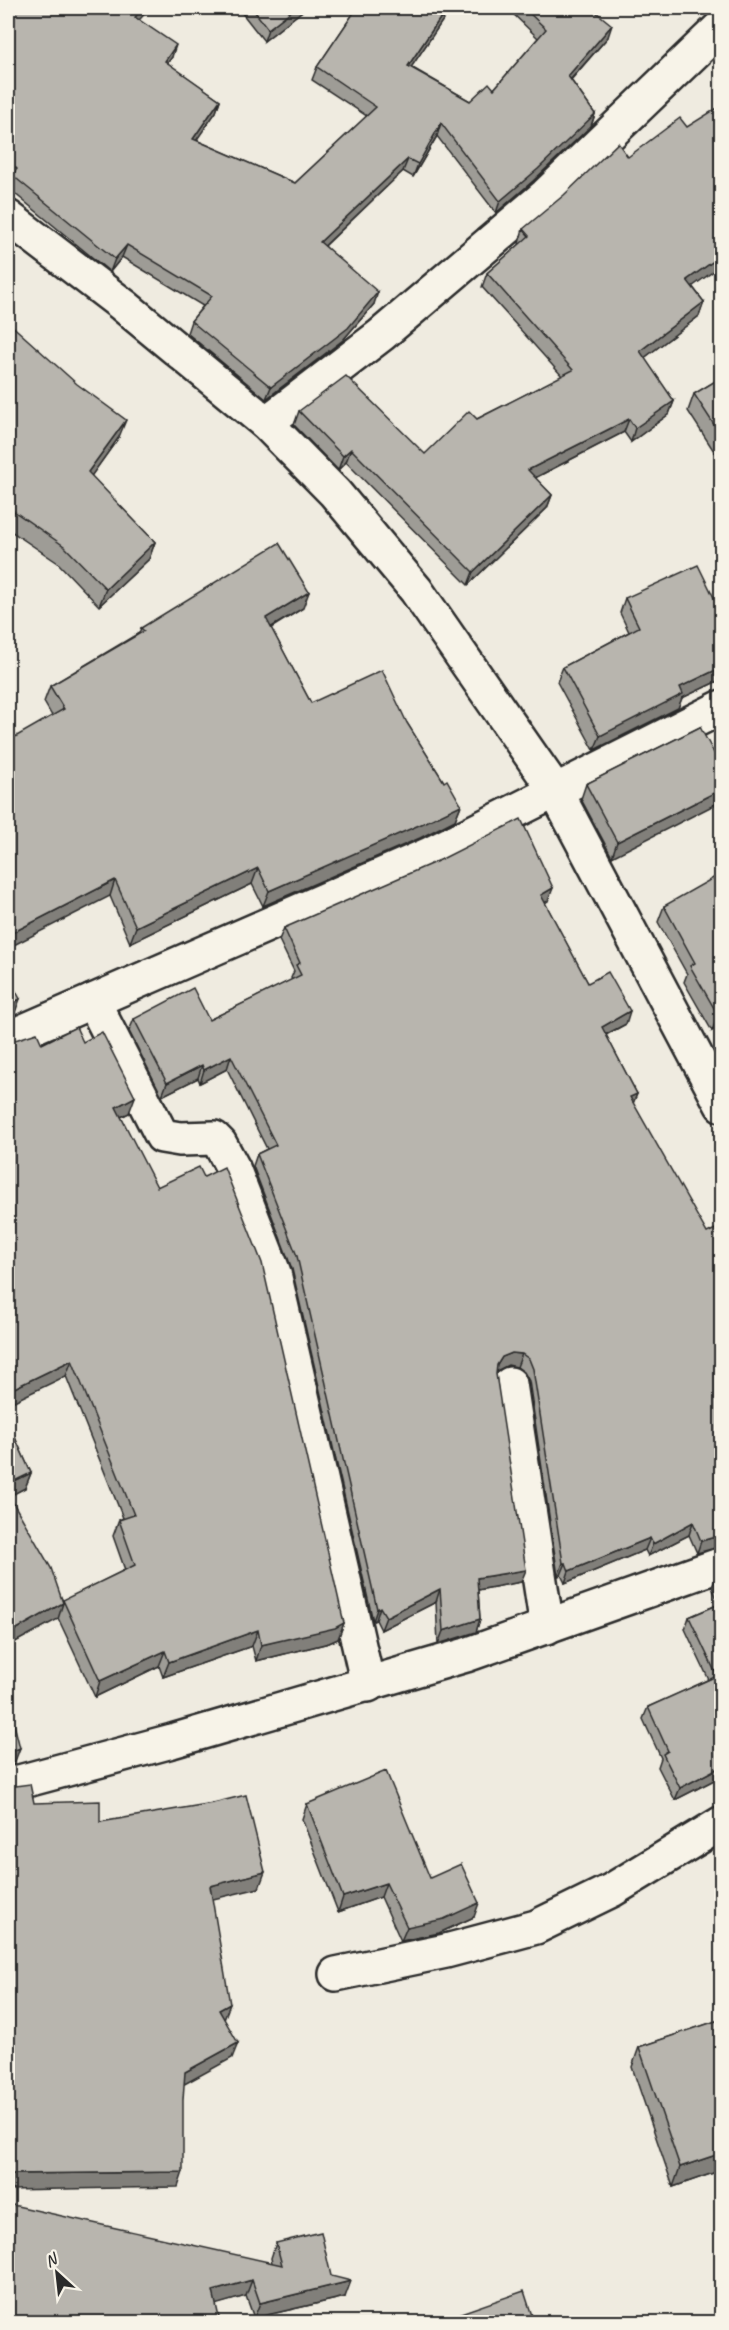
<svg xmlns="http://www.w3.org/2000/svg" width="729" height="2330" font-family="Caveat,sans-serif">
<style>
.lines{fill:none;stroke-linecap:round;stroke-linejoin:round}
.street-casing{stroke:#2b2b2b;stroke-width:38}
.secondary-casing{stroke:#2b2b2b;stroke-width:38}
.street{stroke:#f7f3e8;stroke-width:33}
.secondary{stroke:#f7f3e8;stroke-width:33}
.wall{fill:#9e9c96;stroke:#2b2b2b;stroke-width:1.5}
.shaded-wall{fill:#817f7a;stroke:#2b2b2b;stroke-width:1.5}
.building{fill:#b8b5ae;stroke:#2b2b2b;stroke-width:1.5}
</style>
<rect width="100%" height="100%" fill="#efebe0"/>
<filter id="ink" filterUnits="userSpaceOnUse"><feTurbulence type="fractalNoise" baseFrequency=".0167" numOctaves="2"/><feDisplacementMap in="SourceGraphic" scale="12" xChannelSelector="R" yChannelSelector="G"/><feConvolveMatrix kernelMatrix="1 2 1 2 8 2 1 2 1" color-interpolation-filters="sRGB"/></filter>
<g filter="url(#ink)">
<g class="lines">
<defs>
<g id="street">
<path d="M266 423 381 335 546 195 722 26"/>
<path d="M93 1001 162 1136 180 1139 214 1138 220 1144 233 1168 274 1273 368 1685"/>
<path d="M8 1038 428 855 722 707"/>
<path d="M510 1384 547 1627"/>
<path d="M8 1785 172 1741 466 1655 722 1564"/>
<path d="M336 1974 446 1951 536 1927 612 1890 722 1823"/>
</g>
<path id="secondary" d="M8 217 123 305 266 423 335 493 416 590 555 790 722 1105"/>
</defs>
<use href="#street" class="street-casing"/>
<use href="#secondary" class="secondary-casing"/>
<use href="#street" class="street"/>
<use href="#secondary" class="secondary"/>
</g>
<g class="wall">
<path d="M8 8 139 20 172 57 167 63 220 100 216 112 196 140 295 183 367 116 312 80 317 67 357 8H451L411 67 470 101 494 89 538 38 507 8H591L608 37 571 80 595 114 591 126 533 181 496 213 437 136 413 177 403 171 325 246 374 304 343 340 266 399 187 333 191 321 203 306 122 257 110 272 8 188 11 179 8 177Z"/>
<path d="M238 8H306L264 41Z"/>
<path d="M523 229 692 286 704 302 699 316 644 358 674 401 669 414 631 442 624 432 535 478 552 495 547 508 468 585 346 462 338 470 294 425 299 411 425 454 477 419 562 376 482 287 487 273 520 244 519 243Z"/>
<path d="M8 322 119 437 91 476 155 542 149 559 99 606 58 563 8 529Z"/>
<path d="M722 377 721 462 688 411 694 394Z"/>
<path d="M625 598 722 614V679L682 698 678 708 594 750 557 682 563 667 629 632 620 613Z"/>
<path d="M303 608 271 628 311 703 407 723 444 782 461 805 455 820 420 838 263 906 252 884 130 943 110 896 52 716 44 702 50 686 139 633 141 628Z"/>
<path d="M700 727 612 857 581 799 586 784Z"/>
<path d="M722 889V1027L721 1026 712 1031 684 982 687 974 658 922 664 906Z"/>
<path d="M548 901 545 903 588 983 626 1024 606 1035 637 1094 633 1103 722 1546 697 1553 689 1535 648 1556 645 1550 565 1583 561 1575 558 1576 529 1381 524 1372 517 1367 508 1365 498 1370 496 1374 521 1582 478 1590 480 1619 476 1632 438 1644 436 1602 381 1630 376 1620 373 1621 292 1269 253 1166 257 1154 267 1149 227 1069 200 1083 198 1078 162 1096 129 1031 134 1019 209 1020 292 980 291 978 294 971 279 940 284 928Z"/>
<path d="M12 1041 42 1044 83 1042 129 1113 121 1117 344 1623 338 1639 329 1643 256 1661 252 1646 163 1677 159 1666 95 1697 58 1618 8 1646V1422L31 1473 25 1488 9 1496 63 1601 125 1570 113 1536 119 1520 123 1518 66 1376Z"/>
<path d="M722 1573V1776L675 1800 658 1767 661 1758 643 1719 648 1707 709 1680 685 1629 689 1617 719 1604 712 1587 717 1575Z"/>
<path d="M307 1804 430 1878 474 1917 439 1933 401 1941 381 1897 338 1912 302 1819Z"/>
<path d="M722 2019V2170L673 2187 632 2067 639 2047Z"/>
<path d="M276 2243 331 2276 345 2297 254 2318 246 2296 216 2304 8 2322 272 2263 271 2258Z"/>
</g>
<g class="shaded-wall">
<path d="M143 8H150L131 29 135 17Z"/>
<path d="M295 8H306L264 41 268 29Z"/>
<path d="M447 8H451L404 78 408 66Z"/>
<path d="M612 25 608 37 563 88 568 76Z"/>
<path d="M176 45 172 57 160 73 165 61Z"/>
<path d="M220 100 216 112 189 151 193 139Z"/>
<path d="M595 114 591 126 533 181 496 213 500 201Z"/>
<path d="M441 123 437 136 413 177 418 164Z"/>
<path d="M408 159 403 171 316 254 320 242Z"/>
<path d="M127 245 122 257 110 272 115 259Z"/>
<path d="M722 255V265L682 294 687 280Z"/>
<path d="M378 292 374 304 343 340 266 399 271 387Z"/>
<path d="M704 302 699 316 635 365 640 351Z"/>
<path d="M674 401 669 414 631 442 635 428Z"/>
<path d="M629 419 624 432 523 484 528 470Z"/>
<path d="M126 420 119 437 82 489 88 472Z"/>
<path d="M351 449 346 462 338 470 343 456Z"/>
<path d="M552 495 547 508 468 585 473 572Z"/>
<path d="M155 542 149 559 99 606 106 589Z"/>
<path d="M309 592 303 608 260 634 266 618Z"/>
<path d="M722 667V679L682 698 678 708 594 750 600 736 680 687Z"/>
<path d="M722 789V801L612 857 617 842Z"/>
<path d="M461 805 455 820 420 838 263 906 269 891Z"/>
<path d="M258 868 252 884 130 943 136 927Z"/>
<path d="M115 880 110 896 8 948V935Z"/>
<path d="M553 888 548 901 536 907 541 895Z"/>
<path d="M20 999 14 1015 8 1018V1005Z"/>
<path d="M630 1011 626 1024 597 1039 602 1027Z"/>
<path d="M722 1013 721 1026 712 1031 718 1015Z"/>
<path d="M231 1056 227 1069 200 1083 204 1070Z"/>
<path d="M202 1065 198 1078 162 1096 167 1083Z"/>
<path d="M637 1094 632 1106 630 1097Z"/>
<path d="M135 1097 129 1113 110 1122 116 1107Z"/>
<path d="M512 1353 522 1354 517 1367 508 1365 498 1370 492 1378 497 1365 502 1357Z"/>
<path d="M72 1360 66 1376 8 1404V1391Z"/>
<path d="M31 1473 25 1488 8 1497V1484Z"/>
<path d="M693 1522 689 1535 648 1556 653 1544Z"/>
<path d="M722 1535V1546L697 1553 701 1541Z"/>
<path d="M650 1538 645 1550 565 1583 569 1571Z"/>
<path d="M563 1563H566L561 1575 558 1576Z"/>
<path d="M526 1570 521 1582 472 1591 477 1578Z"/>
<path d="M440 1589 436 1602 381 1630 386 1617Z"/>
<path d="M63 1603 58 1619 8 1646V1634Z"/>
<path d="M380 1607 376 1620 373 1621 377 1609Z"/>
<path d="M480 1619 476 1632 438 1644 443 1631Z"/>
<path d="M344 1623 338 1639 329 1643 256 1661 261 1645Z"/>
<path d="M258 1630 252 1646 163 1677 169 1662Z"/>
<path d="M165 1651 159 1666 95 1697 100 1681Z"/>
<path d="M20 1748 14 1764 8 1767V1753Z"/>
<path d="M722 1766V1776L675 1800 680 1788Z"/>
<path d="M265 1872 259 1888 205 1901 210 1886Z"/>
<path d="M386 1883 381 1897 338 1912 343 1897Z"/>
<path d="M479 1903 474 1917 439 1933 401 1941 407 1927Z"/>
<path d="M230 2004 224 2020 219 2010Z"/>
<path d="M238 2043 232 2058 179 2087 185 2072Z"/>
<path d="M722 2153V2170L673 2187 680 2167Z"/>
<path d="M183 2172 178 2187 8 2190V2174Z"/>
<path d="M252 2280 246 2296 208 2307 213 2291Z"/>
<path d="M351 2281 345 2297 254 2318 260 2303Z"/>
</g>
<g class="building">
<path d="M8 8H143L135 17 176 45 165 61 220 100 193 139 295 183 376 107 317 67 357 8H447L408 66 470 101 489 83 494 89 546 29 524 8H591L612 25 568 76 595 114 538 169 500 201 441 123 418 164 408 159 320 242 378 292 348 328 271 387 191 321 212 296 127 245 115 259 12 175 17 169 8 160Z"/>
<path d="M252 8H295L268 29Z"/>
<path d="M722 105V255L687 280 704 302 640 351 674 401 635 428 629 419 528 470 552 495 473 572 351 449 343 456 299 411 346 376 425 454 469 411 477 419 573 370 487 273 529 236 523 229 564 195 618 143 628 157 680 118 687 127Z"/>
<path d="M8 322 77 384 126 420 88 472 155 542 106 589 64 546 8 507Z"/>
<path d="M722 377V437L694 394Z"/>
<path d="M279 543 309 592 266 618 311 703 382 670 407 723 444 782 447 780 461 805 426 822 269 891 258 868 136 927 115 880 8 935V741L64 709 50 686 144 631 141 628Z"/>
<path d="M698 565 722 614V667L680 687 683 694 600 736 563 667 639 627 625 598Z"/>
<path d="M700 727 722 768V789L617 842 586 784Z"/>
<path d="M521 819 553 888 541 895 588 983 608 972 630 1011 602 1027 637 1094 630 1097 707 1233 722 1226V1535L701 1541 693 1522 653 1544 650 1538 569 1571 566 1563H563L533 1369 529 1359 522 1354 512 1353 502 1357 497 1365 496 1374 526 1570 477 1578 480 1619 443 1631 440 1589 386 1617 380 1607 377 1609 297 1256 257 1154 276 1145 231 1056 204 1070 202 1065 167 1083 134 1019 193 988 209 1020 301 975 296 965 300 963 284 928 440 860Z"/>
<path d="M715 877 722 889V1013L718 1015 690 966 695 963 664 906Z"/>
<path d="M8 976 20 999 8 1005Z"/>
<path d="M76 1027 83 1042 102 1032 135 1097 116 1107 157 1187 199 1167 204 1177 224 1167 262 1263 344 1623 335 1628 261 1645 258 1630 169 1662 165 1651 100 1681 63 1600 135 1565 119 1520 134 1515 72 1360 8 1391V1039L12 1041 37 1033 42 1044Z"/>
<path d="M8 1422 31 1473 8 1484Z"/>
<path d="M8 1494 51 1568 63 1603 8 1634Z"/>
<path d="M722 1573V1586L717 1575Z"/>
<path d="M722 1603V1766L680 1788 663 1754 668 1751 648 1707 717 1676 689 1617Z"/>
<path d="M8 1700 20 1748 8 1753Z"/>
<path d="M386 1771 430 1878 461 1864 479 1903 444 1919 407 1927 386 1883 343 1897 307 1804Z"/>
<path d="M30 1784 34 1803 100 1801V1822L213 1803 246 1795 265 1872 210 1886 230 2004 219 2010 238 2043 185 2072 183 2099V2172L8 2174V1787Z"/>
<path d="M722 2019V2153L680 2167 639 2047Z"/>
<path d="M8 2204 282 2265 276 2243 321 2232 331 2276 351 2281 260 2303 252 2280 213 2291 220 2322H8Z"/>
<path d="M524 2291 534 2322H435Z"/>
</g>
</g>
<rect width="729" height="2330" fill="none" stroke="#f7f3e8" stroke-width="30"/>
<rect x="15" y="15" width="699" height="2300" fill="none" stroke="#2b2b2b" stroke-width="2" filter="url(#ink)"/>
<g transform="translate(57 2273) rotate(333)" stroke="#f7f3e8" stroke-width="4.5" paint-order="stroke">
<path d="M0-4.5L10 22L0 15L-10 22Z" fill="#2b2b2b"/>
<text y="-9" font-size="16" font-weight="bold" text-anchor="middle" fill="#2b2b2b">N</text>
</g>
</svg>
